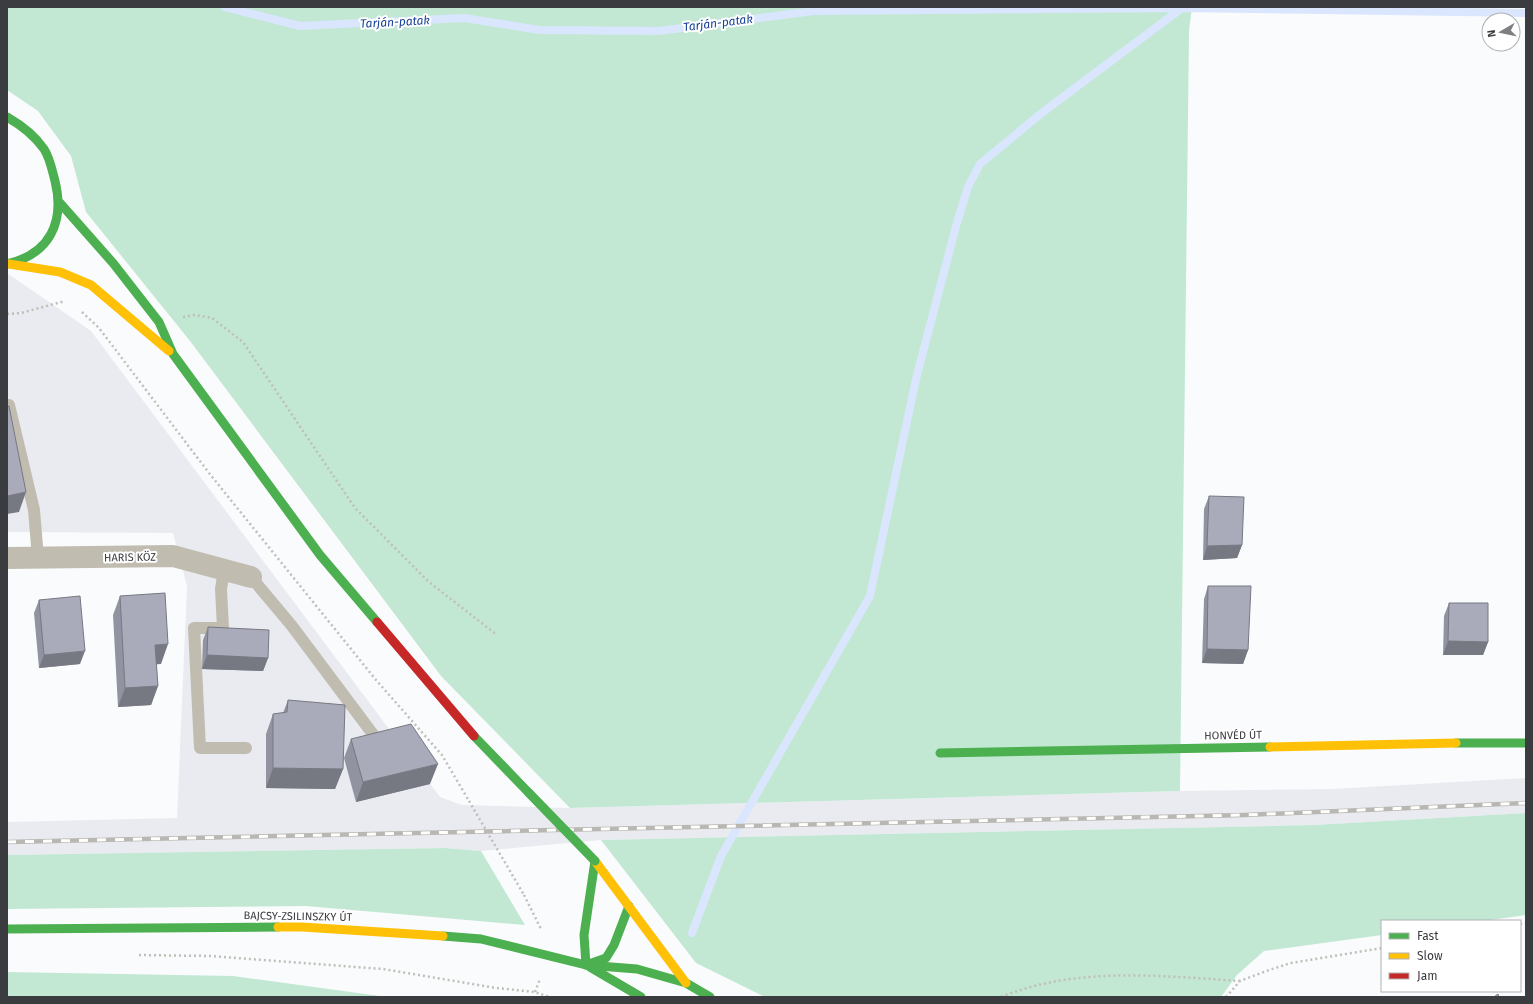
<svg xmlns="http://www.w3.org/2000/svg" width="1533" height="1004" font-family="'Fira Sans',sans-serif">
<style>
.built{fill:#e9ebf1}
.green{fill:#c2e8d4}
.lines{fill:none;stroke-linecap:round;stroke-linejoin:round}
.stream{stroke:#dae6fd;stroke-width:8}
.path{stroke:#bfbeb8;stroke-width:2.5;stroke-dasharray:2 3;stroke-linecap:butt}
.lane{stroke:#c0bcb0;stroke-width:12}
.street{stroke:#c0bcb0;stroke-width:22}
.fast{stroke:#4caf50;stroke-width:9}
.slow{stroke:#ffc107;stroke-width:9}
.jam{stroke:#c62828;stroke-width:9}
.rail-casing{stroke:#b9b7b1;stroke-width:4.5}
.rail{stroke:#fff;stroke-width:3;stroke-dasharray:9;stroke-linecap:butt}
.path-bridge{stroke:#bfbeb8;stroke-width:2.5;stroke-dasharray:2 3;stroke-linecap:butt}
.fast-bridge{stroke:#4caf50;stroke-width:9}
.wall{fill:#9193a0}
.shaded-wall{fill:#767882}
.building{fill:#a9abba;stroke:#767882}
.labels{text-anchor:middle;stroke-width:4;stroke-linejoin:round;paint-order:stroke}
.street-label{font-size:11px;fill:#3b3c40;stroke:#fff}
.water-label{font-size:12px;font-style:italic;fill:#173f97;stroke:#fff}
</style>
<rect width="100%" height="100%" fill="#fafbfc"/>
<path class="built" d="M7 273 91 331 440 797 462 805 570 808 1180 791 1332 789 1526 778V813L1314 825 601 840 481 851 445 848 7 855V822L177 818 187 586 173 533 7 532Z"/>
<g class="green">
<path d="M7 7H1192L1189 31 1180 791 570 808 441 676 190 341 86 212 71 156 38 111 7 90Z"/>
<path d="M1526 813V915L1484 921H1382V935L1264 951 1237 975 1221 997H765L696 963 601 840 1314 825Z"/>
<path d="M445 848 481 851 525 925 306 906 7 909V855Z"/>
<path d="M7 972 233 976 387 997H7Z"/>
</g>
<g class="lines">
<g class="stream">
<path d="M225 7 300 26 464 18 540 30 659 31 814 11 1182 8 1526 13"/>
<path d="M692 933 721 856 870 596 916 379 956 226 968 187 980 164 1043 112 1182 8"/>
</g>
<g class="path">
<path d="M82 312 99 328 209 473 376 680 442 755 469 801"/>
<path d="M7 314 21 313 65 301"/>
<path d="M183 317 195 315 212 318 243 342 355 508 429 582 497 635"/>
<path d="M524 895 541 929"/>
<path d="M1520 924 1526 923"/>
<path d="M139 955 210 956 383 969 496 988 535 992 549 997"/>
<path d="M535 992 540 979"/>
<path d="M1001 997C1077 966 1161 976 1240 981"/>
<path d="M1226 997 1240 981 1269 970 1291 963 1382 948"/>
</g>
<g class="lane">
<path d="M7 406 9 405 34 510 38 558"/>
<path d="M224 570 221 589 223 628H194L200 748H246"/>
<path d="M251 577 292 626 378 741"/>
</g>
<path class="street" d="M7 558 173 556 251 577"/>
<g class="fast">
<path d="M7 117C21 125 35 136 44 149 50 158 52 170 55 181 65 222 50 254 7 264"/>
<path d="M60 203 113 263 159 322 173 354 320 555 377 622"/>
<path d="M474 736 529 793"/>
<path d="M1456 743H1526"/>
<path d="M940 753 1270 747"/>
<path d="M595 861 584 935 586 965 606 958 614 945 629 906"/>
<path d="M7 929 278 927"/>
<path d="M443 936 481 939 586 965 637 969 686 983 710 997"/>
<path d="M590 967 641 997"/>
</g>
<g class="slow">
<path d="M9 264 60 272 91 285 169 351"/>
<path d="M1270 747 1456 743"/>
<path d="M595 861 686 983"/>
<path d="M278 927H302L443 936"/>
</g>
<path class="jam" d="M377 622 474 736"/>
<defs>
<path id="rail" d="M7 842 1245 815 1526 803"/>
</defs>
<use href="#rail" class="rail-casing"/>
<use href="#rail" class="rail"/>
<path class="path-bridge" d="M469 801 524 895"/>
<path class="fast-bridge" d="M529 793 595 861"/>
</g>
<g class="wall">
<path d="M1209 496 1242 545 1237 558 1203 560 1204 509Z"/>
<path d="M1208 586 1248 650 1243 664 1202 663 1204 599Z"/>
<path d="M120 596 161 664H156L158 686 151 705 118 707 113 615Z"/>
<path d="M39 600 80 664 39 668 34 613Z"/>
<path d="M1449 603 1488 642 1483 655H1443L1444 616Z"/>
<path d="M208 627 268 658 263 671 202 669 203 640Z"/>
<path d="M288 700 343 769 335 789 266 788V734L273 714 283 713Z"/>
<path d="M351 739 430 784 356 802 344 758Z"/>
</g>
<g class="shaded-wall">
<path d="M26 492 19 512 7 514V496Z"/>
<path d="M1242 545 1237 558 1203 560 1207 546Z"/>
<path d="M1448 641 1488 642 1483 655H1443Z"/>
<path d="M168 644 161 664 148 665 155 645Z"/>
<path d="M1207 649 1248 650 1243 664 1202 663Z"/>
<path d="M85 651 80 664 39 668 44 655Z"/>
<path d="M207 655 268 658 263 671 202 669Z"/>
<path d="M158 686 151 705 118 707 125 688Z"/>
<path d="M438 764 430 784 356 802 363 782Z"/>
<path d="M273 768 343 769 335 789 266 788Z"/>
</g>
<g class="building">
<path d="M9 406 26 492 7 496V407Z"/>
<path d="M1209 496 1244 497 1242 545 1207 546Z"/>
<path d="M1208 586H1251L1248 650 1207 649Z"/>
<path d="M165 593 168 644 155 645 158 686 125 688 120 596Z"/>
<path d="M80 596 85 651 44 655 39 600Z"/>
<path d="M1449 603H1488V642L1448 641Z"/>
<path d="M208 627 269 630 268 658 207 655Z"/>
<path d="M288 700 345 705 343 769 273 768V714L287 712Z"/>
<path d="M411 724 438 764 363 782 351 739Z"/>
<path d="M1498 994 1499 997H1494Z"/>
</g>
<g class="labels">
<g class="street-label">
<text transform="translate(130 557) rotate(-1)" y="4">HARIS KÖZ</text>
<text transform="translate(1233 735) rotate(-1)" y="4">HONVÉD ÚT</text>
<text transform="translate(298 916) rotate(1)" y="4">BAJCSY-ZSILINSZKY ÚT</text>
</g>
<g class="water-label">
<text transform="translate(395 22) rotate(-3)" y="4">Tarján-patak</text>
<text transform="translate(718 23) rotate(-7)" y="4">Tarján-patak</text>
</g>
</g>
<rect width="1533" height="1004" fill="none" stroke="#3b3c40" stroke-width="16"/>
<rect x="1381" y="920" width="140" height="72" fill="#ffffff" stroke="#b1b1b3"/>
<rect x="1389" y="933" width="20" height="6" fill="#4caf50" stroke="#b1b1b3"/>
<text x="1417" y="940" font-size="12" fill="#3b3c40">Fast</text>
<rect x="1389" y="953" width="20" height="6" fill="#ffc107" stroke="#b1b1b3"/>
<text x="1417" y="960" font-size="12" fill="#3b3c40">Slow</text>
<rect x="1389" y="973" width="20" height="6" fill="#c62828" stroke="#b1b1b3"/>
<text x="1417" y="980" font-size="12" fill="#3b3c40">Jam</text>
<g transform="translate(1501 32) rotate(261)"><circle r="19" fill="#ffffff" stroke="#b1b1b3"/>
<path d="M0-3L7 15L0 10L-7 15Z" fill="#7e7f82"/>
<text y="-6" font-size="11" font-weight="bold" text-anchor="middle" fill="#3b3c40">N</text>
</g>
</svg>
